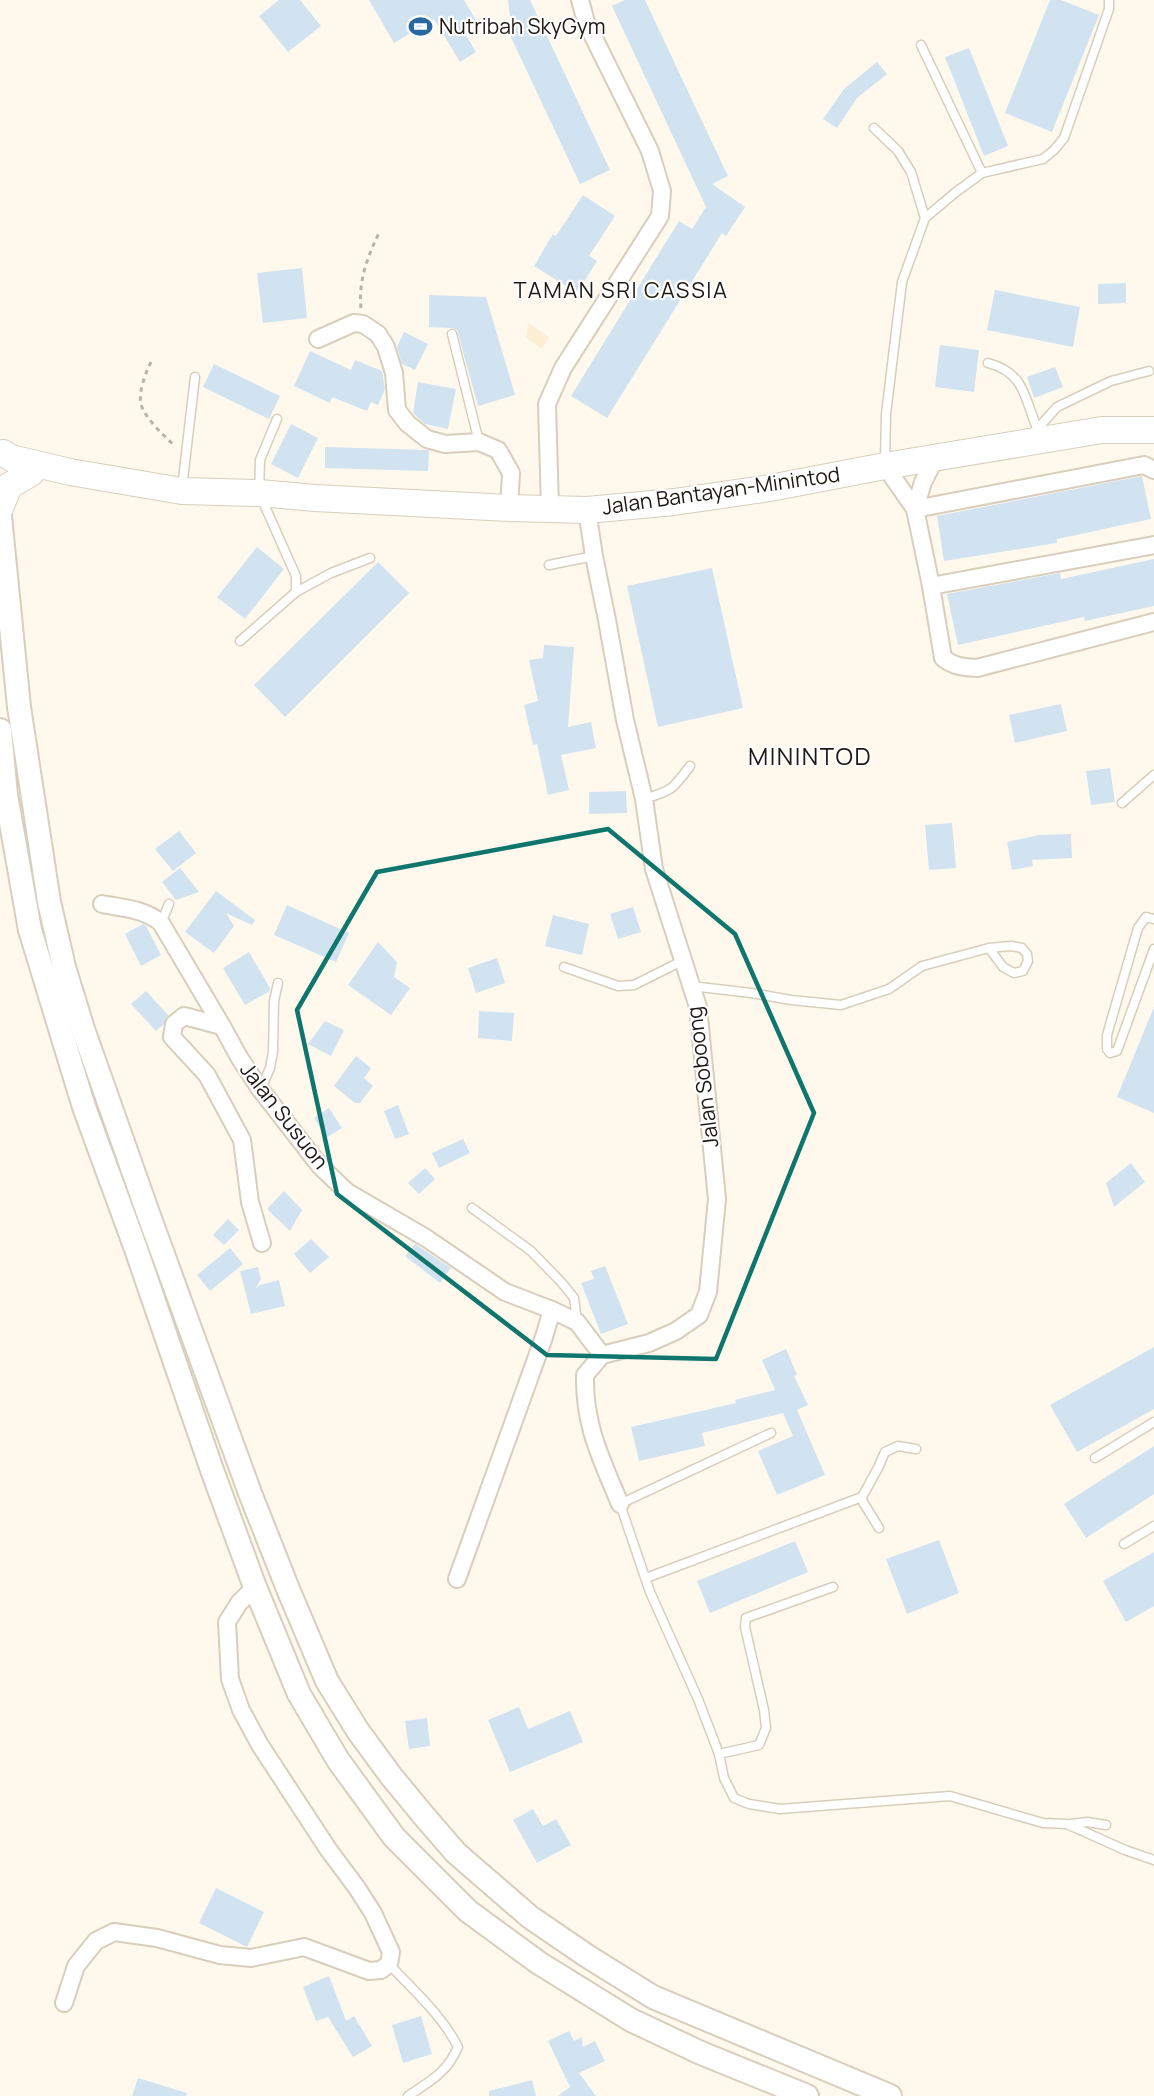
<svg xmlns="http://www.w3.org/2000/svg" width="1154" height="2096" font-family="Manrope,sans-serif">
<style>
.built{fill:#fcefd4}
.building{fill:#d1e2f1}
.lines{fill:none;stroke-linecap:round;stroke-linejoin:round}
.service-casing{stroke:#d8cebb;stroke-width:11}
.minor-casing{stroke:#d8cebb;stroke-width:20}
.secondary-casing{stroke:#d8cebb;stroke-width:26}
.primary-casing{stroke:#d8cebb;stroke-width:28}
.path{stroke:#b9b3a9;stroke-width:3;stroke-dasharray:4.5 4.5;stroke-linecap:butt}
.service{stroke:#fff;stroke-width:8}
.minor{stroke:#fff;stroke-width:16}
.secondary{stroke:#fff;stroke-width:22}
.primary{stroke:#fff;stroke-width:26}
.marked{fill:none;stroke:#0f766e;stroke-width:4.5;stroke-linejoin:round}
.labels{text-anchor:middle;stroke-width:4.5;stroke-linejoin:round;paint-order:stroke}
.poi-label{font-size:21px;fill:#1d1913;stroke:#fff;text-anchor:start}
.street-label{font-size:21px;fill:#1d1913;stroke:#fff}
.neighbourhood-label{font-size:22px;letter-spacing:1.5px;fill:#1d1913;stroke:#fff}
.quarter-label{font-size:24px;letter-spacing:1.5px;fill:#1d1913;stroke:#fff}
</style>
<rect width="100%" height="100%" fill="#fff9ed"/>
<path class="built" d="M528 323 549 337 542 349 526 338Z"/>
<g class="building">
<path d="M279 0H300L321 26 288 52 259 16Z"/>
<path d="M369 0H464L476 20 462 28 476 52 460 62 434 19 394 43Z"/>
<path d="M508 0H530L610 170 580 184 507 29 511 27Z"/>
<path d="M625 0H645L684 83 728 176 712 184 745 207 726 236 722 233 607 418 571 396 679 221 692 229 706 207 612 6Z"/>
<path d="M1050 0H1061L1099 15 1052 132 1005 113Z"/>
<path d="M969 48 1008 146 984 156 945 57Z"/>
<path d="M877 62 887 74 857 98 837 128 823 119 844 89Z"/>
<path d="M583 195 615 216 589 256 597 261 577 293 534 266 553 234 556 236Z"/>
<path d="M302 268 307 318 263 323 257 273Z"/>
<path d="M1126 283V303L1098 304V284Z"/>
<path d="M995 290 1080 307 1073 347 987 330Z"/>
<path d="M429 295 486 297 515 395 478 406 457 330 453 328 429 327Z"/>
<path d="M404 332 428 344 415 370 402 364 397 347Z"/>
<path d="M940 345 979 350 974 392 935 387Z"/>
<path d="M310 351 351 370 355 360 382 371 385 389 378 405 371 402 367 411 332 397 330 403 294 386Z"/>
<path d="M214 364 280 396 269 419 203 387Z"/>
<path d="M1055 367 1063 387 1034 398 1027 377Z"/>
<path d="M418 382 456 389 448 429 425 424 413 413Z"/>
<path d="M291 424 318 438 298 478 271 464Z"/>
<path d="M325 447 427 450H429L428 471 325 468Z"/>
<path d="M1142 476 1151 519 1057 539V543L944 561 937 516Z"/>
<path d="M257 547 284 569 245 619 217 597Z"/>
<path d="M1154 559V606L1085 621 1084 617 958 645 947 594 1060 573 1061 579Z"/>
<path d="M378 562 409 593 285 717 254 685Z"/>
<path d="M712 568 743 708 658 727 627 586Z"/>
<path d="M544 645 574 647 568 727 591 722 596 748 561 755 569 790 548 795 537 744 533 745 524 705 538 701 529 660 543 658Z"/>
<path d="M1061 704 1067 731 1015 743 1009 715Z"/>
<path d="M1110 768 1115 802 1091 805 1086 771Z"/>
<path d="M626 791 627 813 589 814V792Z"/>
<path d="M952 823 956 868 929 870 925 825Z"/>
<path d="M179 831 196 853 173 871 155 849Z"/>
<path d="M1071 834 1072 858 1032 860 1033 866 1012 870 1007 842 1039 835Z"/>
<path d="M180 868 199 892 176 900 162 882Z"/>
<path d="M216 891 255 920 252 925 226 913 234 926 214 953 185 932Z"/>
<path d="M287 905 349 933 336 962 274 935Z"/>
<path d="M633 907 641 932 618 939 610 914Z"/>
<path d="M553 915 589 924 582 955 545 946Z"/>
<path d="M143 924 146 926 161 955 141 966 125 934Z"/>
<path d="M378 942 397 962 394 977 410 988 391 1015 348 985Z"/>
<path d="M249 952 270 988V991L245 1005 223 968Z"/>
<path d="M497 958 505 983 476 993 468 968Z"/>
<path d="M146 991 168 1015 163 1025 156 1031 131 1004Z"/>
<path d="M1154 1007V1113L1117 1097Z"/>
<path d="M479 1011 514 1013 512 1041 478 1038Z"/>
<path d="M325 1021 344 1030 331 1056 308 1044Z"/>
<path d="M356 1056 371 1068 364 1078 373 1086 360 1103H355L334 1086Z"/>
<path d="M398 1105 409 1134 395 1139 384 1111Z"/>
<path d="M329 1108 342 1128 326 1138 314 1118Z"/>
<path d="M463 1139 470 1153 439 1168 432 1153Z"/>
<path d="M1131 1163 1145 1182 1114 1207 1106 1183Z"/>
<path d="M425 1168 435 1179 419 1194 408 1183Z"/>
<path d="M284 1191 302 1210 290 1231 267 1209Z"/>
<path d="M228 1219 239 1230 224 1245 213 1235Z"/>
<path d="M311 1239 329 1257 310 1273 294 1254Z"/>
<path d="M415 1244 451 1268 440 1283 405 1256Z"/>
<path d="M230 1248 243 1264 210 1291 197 1275Z"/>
<path d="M605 1266 628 1324 601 1334 581 1283 594 1279 591 1271Z"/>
<path d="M258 1267 261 1279 256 1288 260 1285 279 1280 285 1306 251 1314 240 1271Z"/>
<path d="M1154 1347V1409L1077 1452 1050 1405Z"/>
<path d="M786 1349 797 1375 794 1376 808 1405 797 1410 825 1475 777 1495 758 1451 793 1436 783 1413 702 1433 705 1446 639 1461 631 1427 736 1403 735 1400 775 1390 762 1360Z"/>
<path d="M1154 1446V1494L1086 1538 1064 1504Z"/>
<path d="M939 1540 959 1593 907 1614 886 1559Z"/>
<path d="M795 1541 808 1572 710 1613 697 1581Z"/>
<path d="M1154 1552V1606L1126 1622 1103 1581Z"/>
<path d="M519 1707 528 1729 570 1711 583 1742 510 1772 488 1720Z"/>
<path d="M427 1718 430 1746 409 1749 405 1721Z"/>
<path d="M533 1809 543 1826 556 1819 571 1845 537 1863 513 1820Z"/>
<path d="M216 1888 264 1912 247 1947 199 1923Z"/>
<path d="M329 1976 346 2021 354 2016 372 2046 353 2057 328 2017 316 2021 303 1987Z"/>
<path d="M421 2016 432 2054 403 2063 392 2025Z"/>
<path d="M569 2031 574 2041 582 2037 583 2047 595 2041 605 2061 579 2073 596 2096H558L570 2087 548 2041Z"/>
<path d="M138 2078 187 2093 186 2096H132Z"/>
<path d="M532 2080 536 2096H489V2091Z"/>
</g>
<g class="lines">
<defs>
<g id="service">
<path d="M921 45 982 173"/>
<path d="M874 128 898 151 911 172 925 218"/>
<path d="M452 334 479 442"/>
<path d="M988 363C1025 373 1024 397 1037 428"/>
<path d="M277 419 260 460 259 493 296 576V592L331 573 370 558"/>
<path d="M1030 437 1057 407 1111 381 1149 371"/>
<path d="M885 463 886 414 902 282 925 218 956 192 982 173 1043 159 1054 150 1064 138 1109 9V0"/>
<path d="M182 488 195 377"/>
<path d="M549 565 594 556"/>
<path d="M240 641 296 592"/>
<path d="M644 799C673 790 673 789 690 766"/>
<path d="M1122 803 1154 775"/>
<path d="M1154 919 1146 917 1138 928 1107 1035V1049L1110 1053 1117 1051 1154 949"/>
<path d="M161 923 169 904"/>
<path d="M564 967 618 986 634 985 682 961"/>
<path d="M691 986 751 993 791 1000 841 1005 889 989 922 966 989 948 1011 946 1022 948 1027 954 1028 961 1023 971 1014 973 1003 967 989 948"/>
<path d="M261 1089 270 1068 273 1052 274 1001 278 983"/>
<path d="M472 1208 531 1251 562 1283 574 1298 577 1322"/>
<path d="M771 1433 620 1504 650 1592 698 1699 719 1754 724 1778 734 1798 749 1804 780 1809 950 1796 1043 1823 1067 1824 1125 1850 1154 1860"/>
<path d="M1095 1458 1154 1422"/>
<path d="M862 1497 863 1502 879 1528"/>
<path d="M1124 1544 1154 1526"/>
<path d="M646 1578 862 1497 878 1468 885 1452 898 1446 916 1449"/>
<path d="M719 1754 759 1745 766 1728 764 1710 745 1627 746 1618 833 1587"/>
<path d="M1071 1824 1087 1822 1106 1825"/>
<path d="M389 1964C413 1990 442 2015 458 2047 447 2073 430 2081 408 2096"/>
</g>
<g id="minor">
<path d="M318 339 354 323 363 324 378 334 386 347 394 373 397 410 407 423 427 439 445 444 479 442 498 450 511 473 509 508"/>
<path d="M885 466 915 509 931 586 943 658C955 667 963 667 977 668L1154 622"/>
<path d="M550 508 547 404 563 368 660 216 662 191 650 151 586 22 580 0"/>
<path d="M915 509 1144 465 1154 470"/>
<path d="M915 509 923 482 936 457"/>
<path d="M587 510 594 556 607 620 625 720 644 799 654 869 698 1007 717 1199 708 1292 699 1315 676 1331 649 1343 602 1355 585 1375C584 1426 601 1458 620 1504"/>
<path d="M931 586 1154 545"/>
<path d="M102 904C123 908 145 909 161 923L222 1026"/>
<path d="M262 1243 250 1202 242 1140 207 1075 172 1037 174 1024 184 1016 222 1026 239 1057 260 1089 320 1166 347 1192 426 1238 505 1292 552 1310 577 1322 602 1355"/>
<path d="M457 1579 544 1337 552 1310"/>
<path d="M64 2003 76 1966 96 1941 114 1932 157 1938 220 1955 251 1958 304 1947 369 1971 381 1970 389 1964 391 1952 373 1913 357 1888 328 1849 260 1745 241 1710 230 1679 227 1622 239 1603 255 1587"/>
</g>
<g id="secondary">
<path d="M0 516 19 707 49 902 64 967 83 1029 148 1213 250 1493 288 1589 327 1681 358 1731 391 1776 424 1816 456 1853 530 1917 587 1956 653 1997 890 2096"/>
<path d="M0 730 6 795 30 930 84 1107 136 1249 212 1470 255 1587 299 1694 338 1760 394 1837 468 1911 539 1963 631 2020 701 2053 807 2096"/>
</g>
<g id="primary">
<path d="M3 453 11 458 70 472 182 491 259 493 315 498 509 508 587 510 674 502 770 488 885 466 1102 430H1154"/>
<path d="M0 508 9 486 31 473"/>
</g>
</defs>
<use href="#service" class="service-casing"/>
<use href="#minor" class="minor-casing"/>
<use href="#secondary" class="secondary-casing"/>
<use href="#primary" class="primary-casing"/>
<g class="path">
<path d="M361 308C358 281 368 255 380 231"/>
<path d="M151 362C146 372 138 392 141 404 144 417 164 436 174 445"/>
</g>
<use href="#service" class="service"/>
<use href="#minor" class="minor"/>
<use href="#secondary" class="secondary"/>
<use href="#primary" class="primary"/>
</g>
<path class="marked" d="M608 829 735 934 814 1113 716 1359 547 1355 337 1194 297 1010 377 872Z"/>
<defs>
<symbol id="stadium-bare" viewBox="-9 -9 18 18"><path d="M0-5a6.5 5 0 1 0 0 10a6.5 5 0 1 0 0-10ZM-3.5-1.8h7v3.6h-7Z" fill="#276aa0" stroke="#fff" stroke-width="2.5" paint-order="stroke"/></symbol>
</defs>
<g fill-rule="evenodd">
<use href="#stadium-bare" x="404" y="10" width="33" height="33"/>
</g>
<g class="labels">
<g class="poi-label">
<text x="439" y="34">Nutribah SkyGym</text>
</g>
<g class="street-label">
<text transform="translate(721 491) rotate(-8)" y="7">Jalan Bantayan-Minintod</text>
<text transform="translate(703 1077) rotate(-97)" y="7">Jalan Soboong</text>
<text transform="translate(284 1116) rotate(52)" y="7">Jalan Susuon</text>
</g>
<g class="neighbourhood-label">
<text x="621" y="298">TAMAN SRI CASSIA</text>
</g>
<g class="quarter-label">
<text x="810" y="765">MININTOD</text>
</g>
</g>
</svg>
